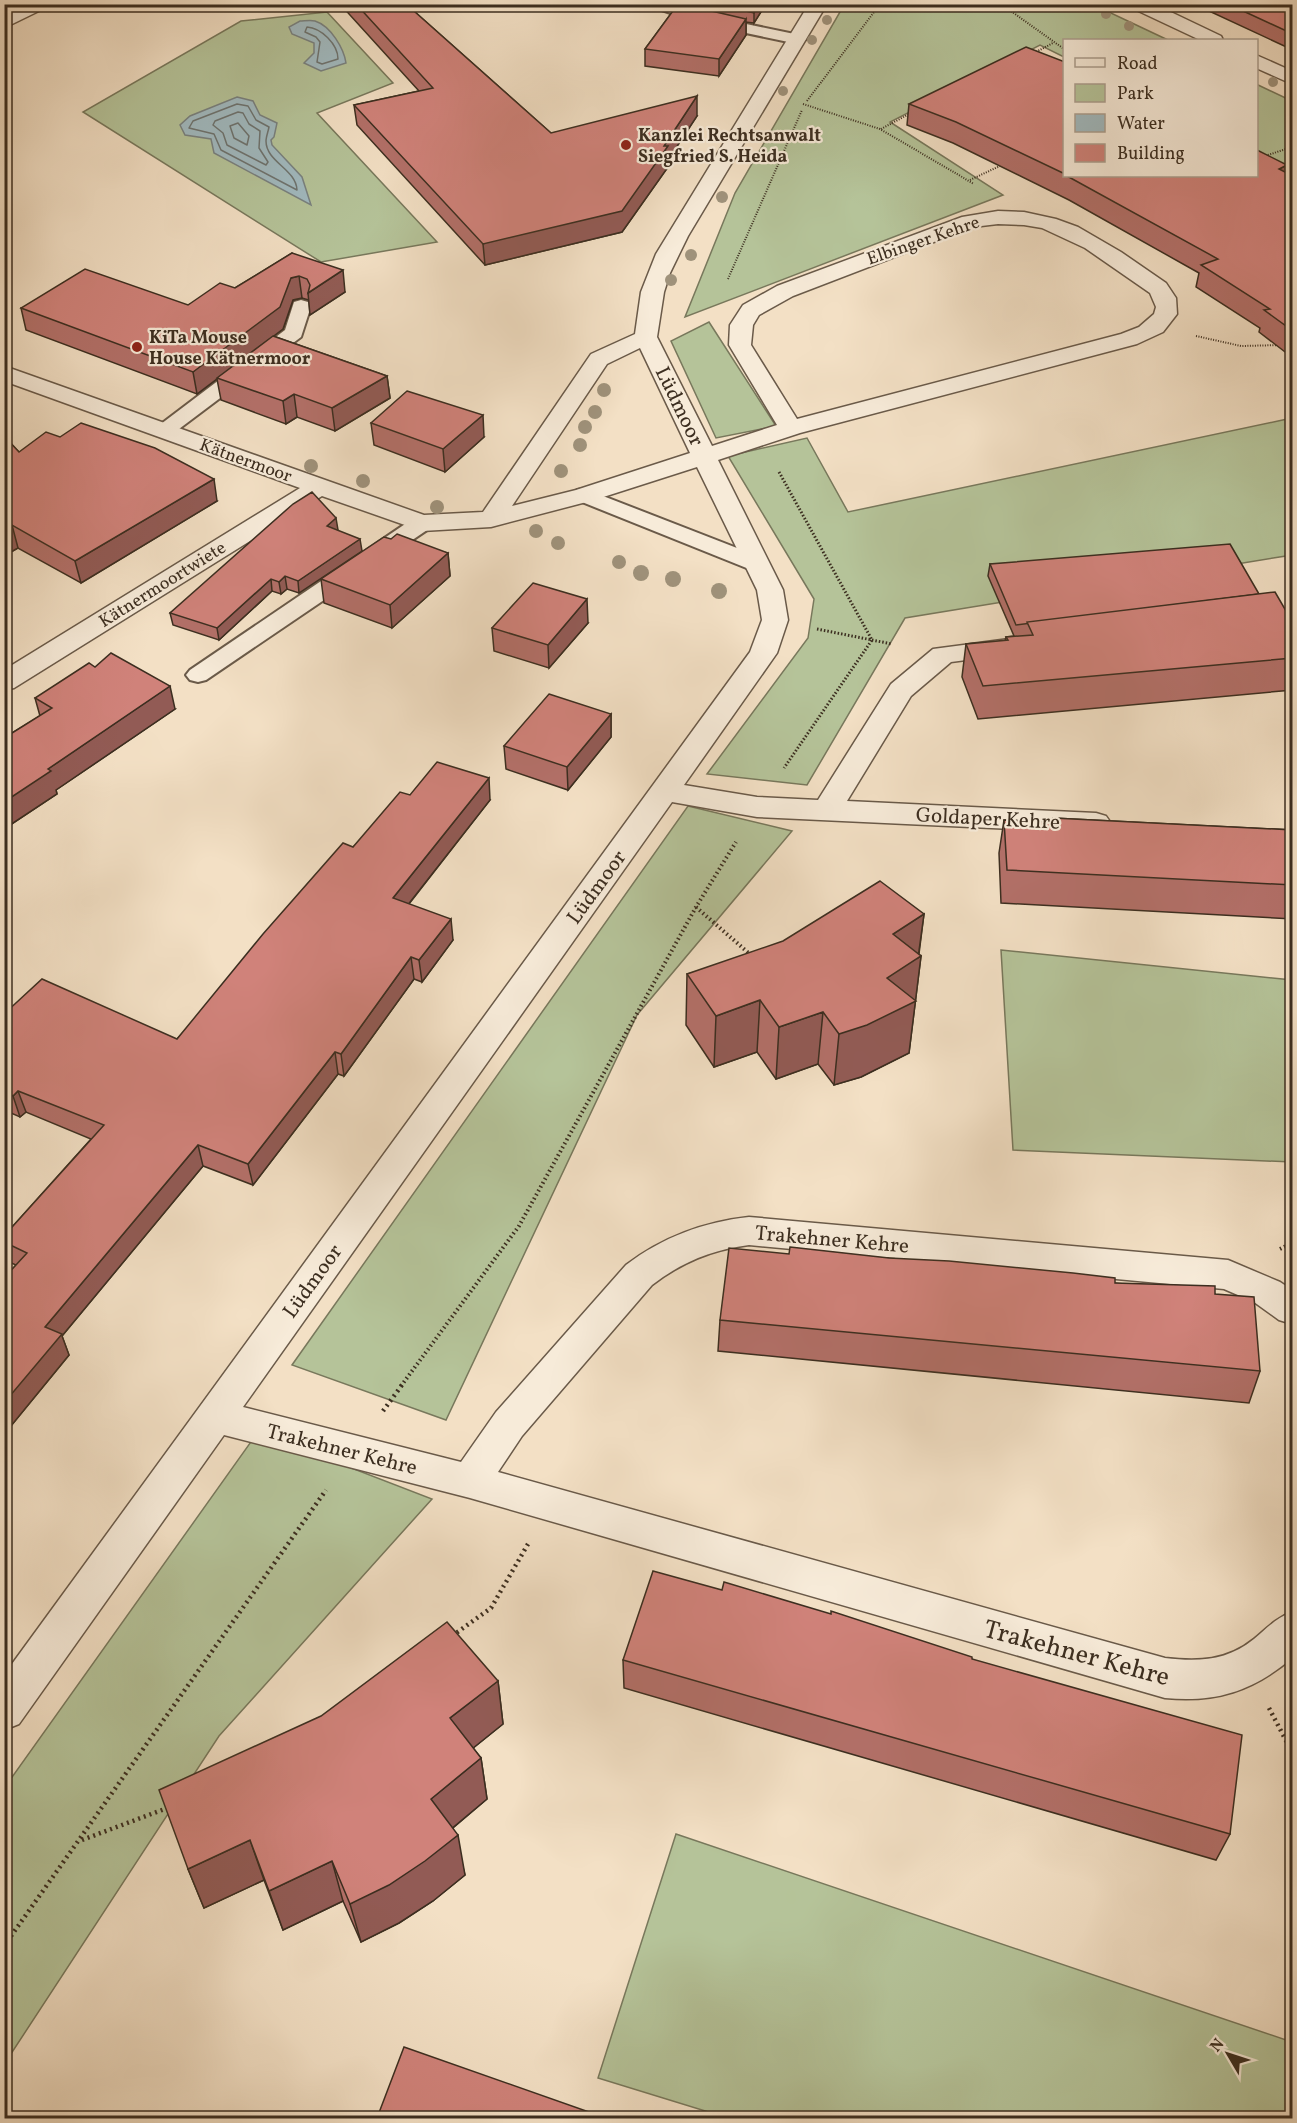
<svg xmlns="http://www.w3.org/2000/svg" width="1297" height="2123" font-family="Vollkorn,serif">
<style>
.green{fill:#b5c399;stroke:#78785c;stroke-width:1.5}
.water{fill:#a1bac0;stroke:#798280;stroke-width:1.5}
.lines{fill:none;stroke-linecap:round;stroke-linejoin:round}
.shore{stroke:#6e7470;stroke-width:1.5}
.service-casing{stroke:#6a5a49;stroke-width:4}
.minor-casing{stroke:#6a5a49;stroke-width:3}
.path-far3{stroke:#3c2e20;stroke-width:2;stroke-dasharray:1 1.5;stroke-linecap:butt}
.path-far2{stroke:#3c2e20;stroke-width:3;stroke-dasharray:1.5 2;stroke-linecap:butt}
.path-far1{stroke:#3c2e20;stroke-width:4;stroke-dasharray:1.5 3;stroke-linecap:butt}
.path{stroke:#3c2e20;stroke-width:4.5;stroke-dasharray:2 4;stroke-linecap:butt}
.service{fill:#f7ebd9;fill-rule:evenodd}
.minor{fill:#f7ebd9;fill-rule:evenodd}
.tree{fill:#9f927b}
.wall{fill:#b37069;stroke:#3c2e20;stroke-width:1.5}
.shaded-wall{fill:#925b55;stroke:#3c2e20;stroke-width:1.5}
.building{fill:#d0827a;stroke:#3c2e20;stroke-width:1.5}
.poi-dot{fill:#8f2418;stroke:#f7ebd9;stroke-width:2}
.labels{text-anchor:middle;stroke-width:4.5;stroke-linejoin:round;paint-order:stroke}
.far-poi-label{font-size:18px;font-weight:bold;fill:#3c2e20;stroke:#f7ebd9;text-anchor:start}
.far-street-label{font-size:18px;fill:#3c2e20;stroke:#f7ebd9}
.street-label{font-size:21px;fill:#3c2e20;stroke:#f7ebd9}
.near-street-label{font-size:26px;fill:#3c2e20;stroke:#f7ebd9}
</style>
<rect width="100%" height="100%" fill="#f3e0c5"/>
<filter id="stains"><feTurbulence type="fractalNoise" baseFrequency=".00333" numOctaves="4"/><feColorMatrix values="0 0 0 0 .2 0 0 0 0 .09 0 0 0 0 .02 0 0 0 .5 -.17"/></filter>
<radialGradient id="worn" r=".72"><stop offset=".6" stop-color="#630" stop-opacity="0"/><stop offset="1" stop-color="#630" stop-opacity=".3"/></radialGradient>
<g class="green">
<path d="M844 5H1094L1168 40H1064V57L1040 45 890 122 1003 195 685 317 735 193Z"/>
<path d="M327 12 393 83 317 113 437 242 321 262 83 112 241 21Z"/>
<path d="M1256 84 1292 101V178L1257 158Z"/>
<path d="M709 322 776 426 716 438 671 341Z"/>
<path d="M1292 418V555L905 618 807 785 707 774 808 638 814 599 728 456 807 438 848 512Z"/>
<path d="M688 806 792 831 637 1015 446 1420 292 1365Z"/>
<path d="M1001 950 1292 980V1162L1013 1150Z"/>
<path d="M258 1432 432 1499 219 1736 5 2063V1787Z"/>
<path d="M676 1834 1292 2042V2118H728L598 2078Z"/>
</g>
<g class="water">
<path d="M300 21C304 21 311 20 315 21 331 26 344 49 346 63L321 71 304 63 314 53V43L292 34 289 27Z"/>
<path d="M237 97 253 101 260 115 277 123 274 137 271 140 272 145 302 177 311 205 214 153 211 139 185 135 180 125 190 116Z"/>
</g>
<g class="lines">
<g class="shore">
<path d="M307 27C321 28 338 44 338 59L322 64 317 62 320 42 316 37 305 32Z"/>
<path d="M237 104 248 106 256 120 269 127C268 132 266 137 266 141 266 162 296 169 297 190L221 150 214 134 189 128 193 121Z"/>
<path d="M238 112 243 113 249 124 260 131 259 148 268 162 266 165 227 145 223 133 213 125 215 121Z"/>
<path d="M238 123 249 136 247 145 234 138 230 126Z"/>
</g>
<defs>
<g id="service">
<path d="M652 4H676L713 17 804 36 806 39 798 44 703 24 653 7Z"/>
<path d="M301 300 308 302 311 306 301 337 171 435 164 437 157 435 154 431 157 427 285 330 294 302Z"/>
<path d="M585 489 765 559 768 564 765 569 757 571 749 569 577 500 574 495 577 490Z"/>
<path d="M422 516 430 518 433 523 430 528 206 680 198 682 190 680 186 675 190 670 414 518Z"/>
</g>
<g id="minor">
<path d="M25 4H48L45 8 4 28V15Z"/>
<path d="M809 4H827L688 236 670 273 664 292 657 337 712 446 777 425 729 345 730 325 743 305 777 286 962 217 998 211 1024 212 1056 219 1078 227 1121 252 1166 283 1176 298 1177 314 1163 332 1137 344 800 433 718 460 783 590 788 620 777 653 684 785 757 797 818 800 891 684 933 649 1009 639 1019 641 1023 647 1019 653 951 662 911 696 847 801 1096 813 1106 816 1111 823 1106 830 1096 833 757 817 672 802 243 1407 461 1462 496 1412 626 1265C663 1237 703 1222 749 1217L1228 1260 1280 1282 1292 1290V1324L1279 1320 1254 1302 1224 1289 749 1245C711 1250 682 1262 652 1285L522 1436 498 1472 1165 1658C1198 1662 1227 1661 1254 1639 1267 1628 1276 1618 1292 1612V1658C1253 1691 1216 1703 1165 1698L470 1498 224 1435 19 1724 4 1730V1675L750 652 762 620 757 590 697 467 594 500 491 527 422 531 322 496 14 688 4 690V670L300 488 4 381V366L424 515 483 512 591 354 635 334 641 292 656 254ZM998 224 1024 225 1042 228 1085 248 1150 293 1156 307 1154 314 1139 327 1121 334 797 419 751 345 753 325 759 315 793 296 973 227ZM640 348 690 453 576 490 512 506 607 364Z"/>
<path d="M1129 4H1154L1221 36 1223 40H1200L1132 8Z"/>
<path d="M1256 55 1292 71V84L1256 68Z"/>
</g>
</defs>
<use href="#service" class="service-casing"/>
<use href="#minor" class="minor-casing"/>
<g class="path-far3">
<path d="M1001 4 1064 49"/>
<path d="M1034 53 1053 43"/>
<path d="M807 101 874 12 886 4"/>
<path d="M803 104 880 129 974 184"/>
<path d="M881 129 911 113"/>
<path d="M1256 159 1292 147"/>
<path d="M1283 164 1292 169"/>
<path d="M970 180 1002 165"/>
<path d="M728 279 802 110"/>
<path d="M1196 336 1241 346 1281 345"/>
</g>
<g class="path-far2">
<path d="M779 472 872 640 784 768"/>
<path d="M817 629 892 644"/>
</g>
<g class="path-far1">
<path d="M696 907 752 956"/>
<path d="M1280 1249 1292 1243"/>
<path d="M401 1386 519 1226 696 907 736 842"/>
</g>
<g class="path">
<path d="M383 1411 402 1385"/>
<path d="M452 1636 491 1608 528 1544"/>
<path d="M1269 1708 1292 1752"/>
<path d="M82 1840 170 1807"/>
<path d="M4 1946 326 1490"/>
</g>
<use href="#service" class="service"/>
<use href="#minor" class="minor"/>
</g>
<g class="tree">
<circle cx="1106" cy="14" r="5"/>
<circle cx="827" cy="20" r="5"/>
<circle cx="1129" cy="26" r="5"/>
<circle cx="812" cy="40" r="5"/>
<circle cx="1273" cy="82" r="5"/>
<circle cx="783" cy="91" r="5"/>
<circle cx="722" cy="197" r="6"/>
<circle cx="691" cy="255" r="6"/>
<circle cx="671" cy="280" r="6"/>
<circle cx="604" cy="390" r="7"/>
<circle cx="595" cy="412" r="7"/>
<circle cx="585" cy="427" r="7"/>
<circle cx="580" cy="445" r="7"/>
<circle cx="311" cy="466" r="7"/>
<circle cx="561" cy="471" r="7"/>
<circle cx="363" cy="481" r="7"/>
<circle cx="437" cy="507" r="7"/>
<circle cx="536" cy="531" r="7"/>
<circle cx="558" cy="543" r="7"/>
<circle cx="619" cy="562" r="7"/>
<circle cx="641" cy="573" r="8"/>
<circle cx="673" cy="579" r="8"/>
<circle cx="719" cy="591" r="8"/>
</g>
<g class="wall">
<path d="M340 4H406L551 133 697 116 668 160V167L622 232 485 265 357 125 354 105 419 91Z"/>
<path d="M436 4H453L442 10Z"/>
<path d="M678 4H766L754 23 746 22V35L719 76 645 66V49Z"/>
<path d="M1194 4H1293V50Z"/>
<path d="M1065 62V176H1257L1287 165 1286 172 1293 176V358L1259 332 1260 328 1196 287 1199 273 1069 200 953 143 907 125 909 104Z"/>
<path d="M292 253 345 292 310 315 309 300 302 298 293 300 283 329 273 336 387 376 390 398 335 431 297 417 286 424 221 400 217 379 197 394 26 330 21 308 188 305 235 288Z"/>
<path d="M371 423 484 437 445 472 374 445Z"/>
<path d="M4 436 19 452 217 501 81 583 18 548 4 556Z"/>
<path d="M337 530 362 551 299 593 287 589 281 594 272 591 219 640 173 625 170 613Z"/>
<path d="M391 539 448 553 450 576 392 628 324 603 321 579Z"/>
<path d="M990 564 1258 594 1286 611H1293V690L978 719 962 677 966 644 1005 641 1006 637 1014 636 988 576Z"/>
<path d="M588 623 549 668 494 651 492 628Z"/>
<path d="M35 698 175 709 56 790 57 794 4 829V738L40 716Z"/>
<path d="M611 714V737L568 790 506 769 504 746Z"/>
<path d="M410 795 490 800 409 904 453 940 422 982 414 979 344 1076 338 1074 253 1185 203 1166 62 1336 69 1355 6 1432 4 1431V1278L16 1265 9 1262 4 1251V1236L91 1139 26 1112 20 1117 4 1110V1014L177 1039 353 847Z"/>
<path d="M1053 818 1293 830V919L1001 903 999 853 1004 820 1052 822Z"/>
<path d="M924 914 919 954 921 956 909 1053 861 1077 834 1085 818 1064 776 1079 757 1052 714 1067 686 1025 687 974Z"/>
<path d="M789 1254 889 1258 1215 1294 1260 1371 1249 1403 718 1351 720 1320Z"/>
<path d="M972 1659 1230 1834 1216 1860 624 1688 623 1660Z"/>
<path d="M498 1681 503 1724 473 1748 481 1758 487 1799 453 1828 465 1875 433 1901 399 1923 361 1942 343 1901 283 1930 264 1880 204 1908 188 1869Z"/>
</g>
<g class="shaded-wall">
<path d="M442 4H453L442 10Z"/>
<path d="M759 4H766L754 23V13Z"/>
<path d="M746 19V35L719 76V59Z"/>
<path d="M697 96V116L668 160V167L622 232 485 265 483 244 664 146Z"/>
<path d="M1287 165 1282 187 1279 169Z"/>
<path d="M343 270 345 292 310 315 308 293Z"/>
<path d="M299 276 302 298 293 300 283 329 197 394 193 372 291 278Z"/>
<path d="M387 376 390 398 335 431 332 408Z"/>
<path d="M294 394 297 417 286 424 283 401Z"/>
<path d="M483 415 484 437 445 472 443 449Z"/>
<path d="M214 479 217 501 81 583 75 561Z"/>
<path d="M336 518 338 530 329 538 327 526Z"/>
<path d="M12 525 18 548 4 556V530Z"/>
<path d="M360 539 362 551 299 593 298 581Z"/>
<path d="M448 553 450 576 392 628 390 605Z"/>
<path d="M285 576 287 589 281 594 279 582Z"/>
<path d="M271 579 272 591 219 640 217 628Z"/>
<path d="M587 599 588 623 549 668 548 645Z"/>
<path d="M170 686 175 709 56 790 57 794 4 829V802L48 769Z"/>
<path d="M611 714V737L568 790 567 767Z"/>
<path d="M489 778 490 800 396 920 393 898Z"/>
<path d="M924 914 918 958 921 956 909 1053 861 1077 834 1085 839 1034 893 934Z"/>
<path d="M451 919 453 940 422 982 419 960Z"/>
<path d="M411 957 414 979 344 1076 341 1054Z"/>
<path d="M760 1000 757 1052 714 1067 716 1016Z"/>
<path d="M823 1012 818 1064 776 1079 779 1027Z"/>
<path d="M335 1052 338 1074 253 1185 248 1164Z"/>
<path d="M18 1091 26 1112 20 1117 13 1096Z"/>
<path d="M198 1145 203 1166 62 1336 69 1355 6 1432 4 1428V1403L45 1327Z"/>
<path d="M498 1681 503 1724 457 1761 450 1718Z"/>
<path d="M481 1758 487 1799 438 1840 431 1799Z"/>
<path d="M458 1835 465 1875 433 1901 399 1923 361 1942 350 1904Z"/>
<path d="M250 1840 264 1880 204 1908 188 1869Z"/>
<path d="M332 1861 343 1901 283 1930 269 1891Z"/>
</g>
<g class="building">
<path d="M356 4H406L551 133 697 96 664 146H668L622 211 483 244 354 105 433 88Z"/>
<path d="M678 4H688L703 9 746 19 719 59 645 49Z"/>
<path d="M714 4H759L754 13Z"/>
<path d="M1228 4H1293V34Z"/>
<path d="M1026 47 1065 62V174L956 122 909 104Z"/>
<path d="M1257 150 1287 165 1279 169 1293 176V331L1264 310 1270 309 1201 265 1218 259 1067 176H1257Z"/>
<path d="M292 253 343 270 308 293 310 285 307 279 299 276 291 278 280 307 193 372 21 308 85 269 188 305 220 283 235 288Z"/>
<path d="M273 336 387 376 332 408 294 394 283 401 217 378Z"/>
<path d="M407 391 483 415 443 449 371 423Z"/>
<path d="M81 423 155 448 214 479 75 561 12 525 4 530V436L19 452 46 432 60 437Z"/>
<path d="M312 492 336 518 327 526 360 539 298 581 285 576 279 582 271 579 217 628 170 613 293 504Z"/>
<path d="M397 534 448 553 390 605 321 579 384 537 391 539Z"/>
<path d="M1230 544 1259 594 1016 625 990 564Z"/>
<path d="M533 583 587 599 548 645 492 628Z"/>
<path d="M1275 592 1286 611H1293V658L983 686 966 644 1008 640 1006 637 1033 635 1027 622Z"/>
<path d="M111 653 170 686 48 769 51 771 4 802V738L52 708 35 698 89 663 95 667Z"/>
<path d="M549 694 611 714 567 767 504 746Z"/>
<path d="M437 762 489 778 393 898 451 919 419 960 411 957 341 1054 335 1052 248 1164 198 1145 45 1327 62 1334 4 1403V1278L27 1253 4 1242V1236L104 1125 18 1091 13 1096 4 1092V1014L42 979 177 1039 263 934 343 843 353 847 400 792 410 795Z"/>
<path d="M1053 818 1293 830V885L1007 870 1004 820 1053 822Z"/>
<path d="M880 881 924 914 893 934 921 956 887 978 916 1001 867 1025 839 1034 823 1012 779 1027 760 1000 716 1016 687 974 783 941Z"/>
<path d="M790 1247 889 1258 949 1261 1073 1273 1115 1278V1283L1215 1286V1294L1254 1297 1260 1371 720 1320 729 1248 789 1254Z"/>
<path d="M653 1571 722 1590 724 1582 831 1614V1611L972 1657V1659L1242 1735 1230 1834 623 1660Z"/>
<path d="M447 1622 498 1681 450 1718 481 1758 431 1799 458 1835 425 1861 389 1885 350 1904 332 1861 269 1891 250 1840 188 1869 159 1790 321 1716Z"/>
<path d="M404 2047 606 2118H377Z"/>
</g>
<g class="poi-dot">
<circle cx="626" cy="145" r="6"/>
<circle cx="137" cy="347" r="6"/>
</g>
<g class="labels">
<g class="far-poi-label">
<text x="638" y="141">Kanzlei Rechtsanwalt<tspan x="638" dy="21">Siegfried S. Heida</tspan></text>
<text x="149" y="343">KiTa Mouse<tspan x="149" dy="21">House Kätnermoor</tspan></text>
</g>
<g class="far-street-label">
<text transform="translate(923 240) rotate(-19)" y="6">Elbinger Kehre</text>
<text transform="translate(246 460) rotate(20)" y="6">Kätnermoor</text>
<text transform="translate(162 584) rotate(-32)" y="6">Kätnermoortwiete</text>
</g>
<g class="street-label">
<text transform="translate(680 406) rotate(64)" y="7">Lüdmoor</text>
<text transform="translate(988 818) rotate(3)" y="7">Goldaper Kehre</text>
<text transform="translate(596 887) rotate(-54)" y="7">Lüdmoor</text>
<text transform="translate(832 1239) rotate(5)" y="7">Trakehner Kehre</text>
<text transform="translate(312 1281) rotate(-54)" y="7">Lüdmoor</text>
<text transform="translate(342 1449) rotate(14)" y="7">Trakehner Kehre</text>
</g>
<g class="near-street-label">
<text transform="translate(1077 1652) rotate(15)" y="9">Trakehner Kehre</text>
</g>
</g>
<rect width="1297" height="2123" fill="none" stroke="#f3e0c5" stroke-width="24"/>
<rect x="6" y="6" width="1285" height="2111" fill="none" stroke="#3c2e20" stroke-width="3"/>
<rect x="12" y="12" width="1273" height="2099" fill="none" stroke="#3c2e20" stroke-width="1.5"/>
<rect x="1063" y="39" width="195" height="138" fill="#f7ebd9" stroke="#ac9f8f" stroke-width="1.5"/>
<rect x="1075" y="58" width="30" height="9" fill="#f7ebd9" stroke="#ac9f8f" stroke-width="1.5"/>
<text x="1117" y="69" font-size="18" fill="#3c2e20">Road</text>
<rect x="1075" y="84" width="30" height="18" fill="#b5c399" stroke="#ac9f8f" stroke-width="1.5"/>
<text x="1117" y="99" font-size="18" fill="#3c2e20">Park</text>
<rect x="1075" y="114" width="30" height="18" fill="#a1bac0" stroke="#ac9f8f" stroke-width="1.5"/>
<text x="1117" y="129" font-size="18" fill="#3c2e20">Water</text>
<rect x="1075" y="144" width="30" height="18" fill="#d0827a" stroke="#ac9f8f" stroke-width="1.5"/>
<text x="1117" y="159" font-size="18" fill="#3c2e20">Building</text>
<g transform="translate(1228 2054) rotate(309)" stroke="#f7ebd9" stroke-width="4.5" paint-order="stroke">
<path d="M0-4.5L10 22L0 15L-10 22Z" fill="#3c2e20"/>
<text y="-9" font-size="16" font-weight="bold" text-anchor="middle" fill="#3c2e20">N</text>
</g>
<rect width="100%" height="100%" filter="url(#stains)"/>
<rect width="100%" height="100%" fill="url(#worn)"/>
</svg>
